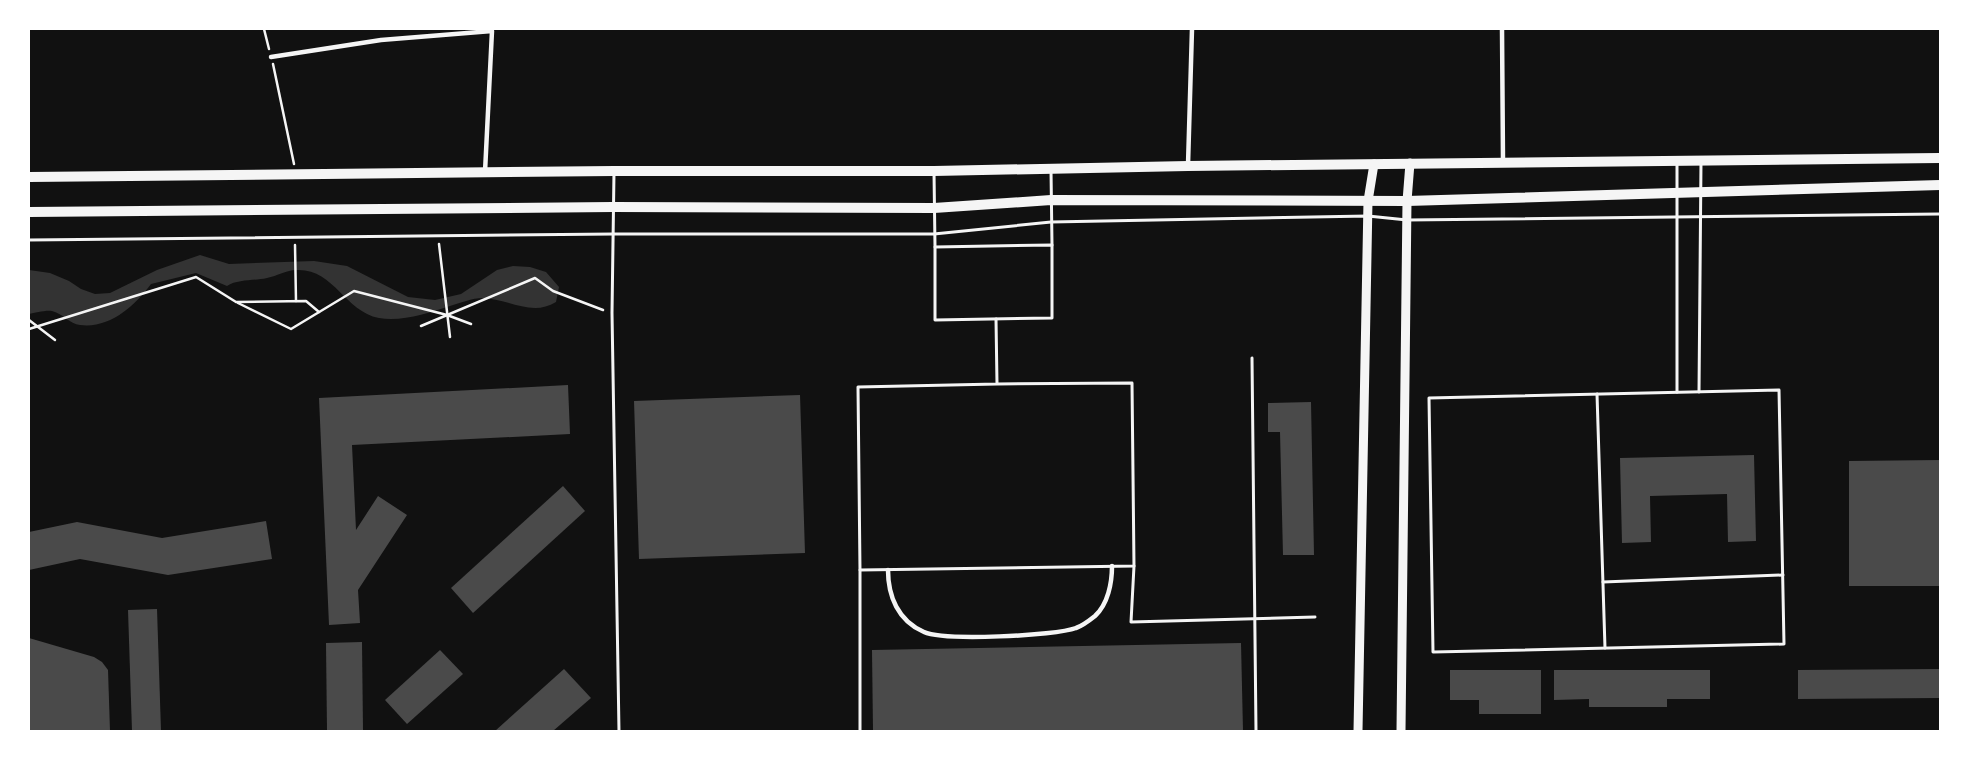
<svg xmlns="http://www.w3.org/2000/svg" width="1969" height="760" font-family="Barlow,sans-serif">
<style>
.water{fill:#333}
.building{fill:#4a4a4a}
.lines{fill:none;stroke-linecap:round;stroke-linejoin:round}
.path{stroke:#f5f5f5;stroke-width:2.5}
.service{stroke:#f5f5f5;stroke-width:3}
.pedestrian{stroke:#f5f5f5;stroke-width:4.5}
.secondary{stroke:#f5f5f5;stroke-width:9}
.primary{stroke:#f5f5f5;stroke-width:10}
</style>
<rect width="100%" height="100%" fill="#111"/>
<path class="water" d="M200 255 229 264 314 261 347 266 408 297 435 300 461 294 497 270 513 266 530 267 546 272 559 287 556 302C532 317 509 299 483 298 472 298 460 303 450 306 428 313 402 322 379 318 344 311 334 268 296 270 287 270 277 276 267 278 254 281 238 279 227 286L196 273 151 284C135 306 109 329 80 325 70 324 62 313 52 311 45 310 35 313 29 314V270L50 273 69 281 81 289 95 294 110 293 157 270Z"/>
<g class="building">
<path d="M568 385 570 434 352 445 356 530 378 496 407 515 358 590 360 623 329 625 319 398Z"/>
<path d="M800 395 805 553 639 559 634 401Z"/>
<path d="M1311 402 1314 555H1283L1280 432H1268V403Z"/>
<path d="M1754 455 1756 541 1728 542 1727 494 1650 496 1651 542 1622 543 1620 458Z"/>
<path d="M1940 460V586H1849V461Z"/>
<path d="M563 486 585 511 473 613 451 588Z"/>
<path d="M266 521 272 559 168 575 80 559 29 570V532L77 522 162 538Z"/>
<path d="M157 609 161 731H132L128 610Z"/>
<path d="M29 638 94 657 102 662 108 670 110 731H29Z"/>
<path d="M362 642 363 731H327L326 643Z"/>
<path d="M1241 643 1243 731H873L872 650Z"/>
<path d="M440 650 463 674 407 724 385 700Z"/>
<path d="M564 669 591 698 553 731H495Z"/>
<path d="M1940 669V698L1798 699V670Z"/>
<path d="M1450 670H1541V714H1479V700H1450Z"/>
<path d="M1554 670H1710V699H1667V707H1589V699L1554 700Z"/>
</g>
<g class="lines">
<g class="path">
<path d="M264 29 269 49"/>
<path d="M273 64 294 164"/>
<path d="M439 244 450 337"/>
<path d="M295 245 296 301"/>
<path d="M238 303 291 329 354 291 447 315 471 324"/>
<path d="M29 320 55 340"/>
<path d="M421 326 535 278 553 291 603 310"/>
<path d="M29 329 196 277 236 302 306 301 319 312"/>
</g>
<g class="service">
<path d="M1051 170 1052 245"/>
<path d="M614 172 612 313 619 731"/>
<path d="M934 172 935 247"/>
<path d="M29 240 614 234H934L1051 222 1368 216 1407 220 1940 214"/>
<path d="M1052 245V318L935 320V247Z"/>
<path d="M996 319 997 384 858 387 860 570 1134 566 1132 383 997 384"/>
<path d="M1252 358 1256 731"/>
<path d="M1779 390 1784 644 1433 652 1429 398Z"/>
<path d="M1677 392V162"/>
<path d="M1699 392 1701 162"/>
<path d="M1597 394 1605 648"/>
<path d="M1134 566 1131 622 1315 617"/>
<path d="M860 570V731"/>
<path d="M1603 582 1783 575"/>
</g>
<g class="pedestrian">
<path d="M1502 29 1503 162"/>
<path d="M271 57 381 40 492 31 485 172"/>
<path d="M1188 165 1192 29"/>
<path d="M888 570C888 596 898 621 924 632 943 641 1055 636 1076 628 1082 626 1090 620 1095 616 1108 604 1112 583 1112 566"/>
</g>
<g class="secondary">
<path d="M1358 731 1368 201 1374 164"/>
<path d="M1401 731 1407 201 1410 163"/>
</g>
<g class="primary">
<path d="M29 177 614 171H934L1188 166 1940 158"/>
<path d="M29 212 613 207 934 208 1051 200 1407 201 1940 185"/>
</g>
</g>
<rect width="1969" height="760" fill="none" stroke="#ffffff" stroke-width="60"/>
</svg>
